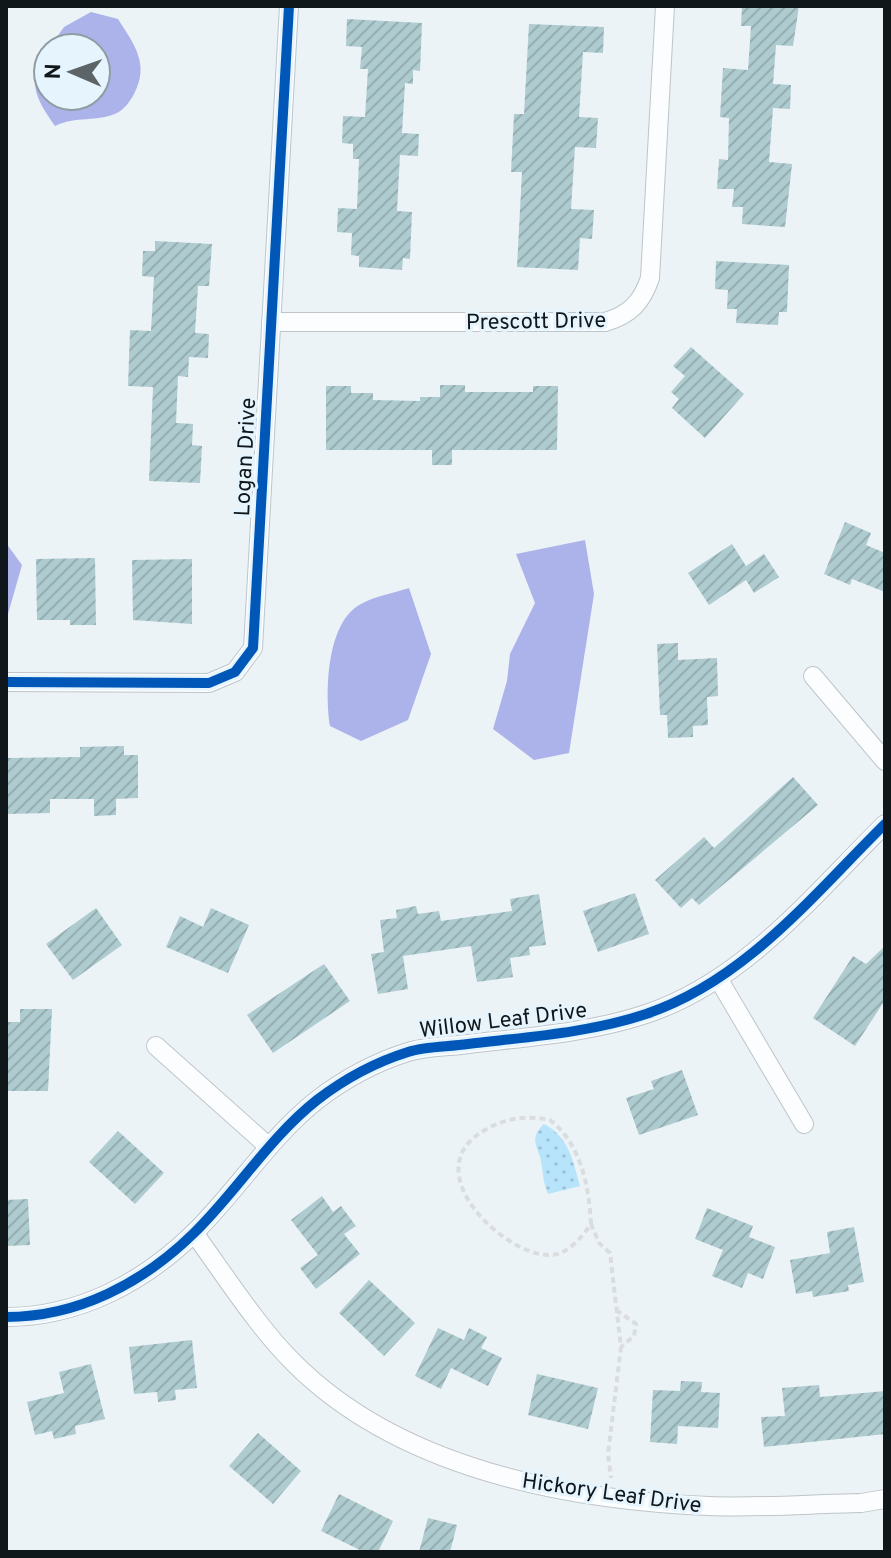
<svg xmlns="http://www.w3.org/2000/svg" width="891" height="1558" font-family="Overpass,sans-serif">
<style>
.park{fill:url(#park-dots)}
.water{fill:#abb3ea}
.building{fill:url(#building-hatch)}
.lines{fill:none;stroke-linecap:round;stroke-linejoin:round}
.minor-casing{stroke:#bec5c9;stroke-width:20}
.path{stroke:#dadcde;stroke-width:4;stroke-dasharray:6 4;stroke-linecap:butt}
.minor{stroke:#fcfdfe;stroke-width:18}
.cycleway-casing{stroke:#e5f4fd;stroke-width:15}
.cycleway{stroke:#0057b8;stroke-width:10}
.labels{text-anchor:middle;stroke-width:6;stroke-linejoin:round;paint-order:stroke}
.street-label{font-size:22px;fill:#10171b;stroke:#e5f4fd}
</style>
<defs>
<pattern id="park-dots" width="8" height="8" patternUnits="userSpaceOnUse" patternTransform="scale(2)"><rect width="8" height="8" fill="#b8e4fb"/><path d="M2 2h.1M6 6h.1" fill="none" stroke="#9dc3d7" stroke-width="1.8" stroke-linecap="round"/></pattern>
<pattern id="building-hatch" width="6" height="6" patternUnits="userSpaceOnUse" patternTransform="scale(2)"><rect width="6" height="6" fill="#aecbd0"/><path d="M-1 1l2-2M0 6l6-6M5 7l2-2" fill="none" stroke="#95aeb2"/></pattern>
</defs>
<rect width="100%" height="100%" fill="#ebf3f7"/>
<path class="park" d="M544 1124C569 1137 573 1161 580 1186L548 1194C544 1184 543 1177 542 1167 541 1149 526 1140 544 1124Z"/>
<g class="water">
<path d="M91 12 118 19C134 44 150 64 134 94 130 101 125 109 117 113 98 122 75 116 55 126 35 97 26 82 48 49V96H96V48H49L64 27Z"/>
<path d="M585 540 594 594 569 753 534 760 493 729 507 681 510 654 535 603 516 554Z"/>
<path d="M6 543 22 565 6 621Z"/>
<path d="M409 588 431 654 408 720 361 741 330 726C325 693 326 622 361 604 375 596 394 593 409 588Z"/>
</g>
<g class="building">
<path d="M742 6H799L793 46 776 45 773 84 791 85 790 109 773 108 769 162 792 164 785 227 742 224 743 207H732L734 189H717L719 159 728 160 729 118 720 117 723 68 748 70 751 26H741Z"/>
<path d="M347 19 422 23 420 71 413 70V84L405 83 402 133 419 134 418 156 400 155 397 211 412 212 410 259 403 258 402 270 359 267V256L351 255 352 233 337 232 338 208 357 209 359 159H353V144L342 143 343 116 365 117 368 69H360L362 47 346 46Z"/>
<path d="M529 24 604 27 603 53 583 52 579 117 598 118 596 148 575 147 571 209 594 210 592 239 580 238 578 270 517 267 522 172H511L514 114H524Z"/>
<path d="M155 241 212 244 209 286H198L195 333 209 334 208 358 189 357 188 377 178 376 176 423 193 424 192 445 202 446 200 483 149 481 153 387 128 386 130 330 151 331 154 277 142 276 143 251H155Z"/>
<path d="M716 261 789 265 787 312H779L778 325 736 323 737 309H727L728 290 715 289Z"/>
<path d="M691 347 744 394 705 438 672 408 679 399 671 392 685 376 673 366Z"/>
<path d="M440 385H465V392H533V386H558L557 450H452V465H432V450H326V386H351V393H373V400L420 401V397H440Z"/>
<path d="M845 522 871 533 866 545 885 553V592L852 579 850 585 824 574Z"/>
<path d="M732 544 746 566 764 554 779 577 754 593 746 580 709 605 688 573Z"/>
<path d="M95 558 96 625H70V620H37L36 559Z"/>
<path d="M192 559V624L133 620 132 560Z"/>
<path d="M678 643V660L717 658 718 696 707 697 708 725 693 726V737L668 738 667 715H660L657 644Z"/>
<path d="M124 746V755H138V798L116 799V815L94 816V799H50V813L6 814V758L80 757V747Z"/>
<path d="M793 777 818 805 699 905 692 898 681 908 655 880 704 837 714 848Z"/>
<path d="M635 893 649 934 598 952 583 911Z"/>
<path d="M539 894 546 945 529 947 530 955 510 958 513 977 477 982 471 946 403 956 408 989 378 994 371 954 384 952 380 920 397 918 396 910 416 906 418 914 439 911 441 921 512 911 510 899Z"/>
<path d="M96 908 122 945 73 980 46 944Z"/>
<path d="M211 908 249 925 228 973 166 947 180 916 203 927Z"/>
<path d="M885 946V1000L855 1046 813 1018 853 956 866 964Z"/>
<path d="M324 964 350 1001 273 1053 247 1015Z"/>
<path d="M20 1009H52L48 1091H6V1022H20Z"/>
<path d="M682 1070 698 1115 639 1135 626 1098 654 1089 651 1081Z"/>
<path d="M118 1131 164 1173 135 1204 89 1162Z"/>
<path d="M322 1196 333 1212 341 1206 356 1226 344 1234 360 1254 316 1289 300 1268 318 1255 291 1220Z"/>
<path d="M28 1199 30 1245 6 1246V1200Z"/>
<path d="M707 1208 753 1226 749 1237 775 1247 763 1279 748 1273 742 1288 712 1276 723 1250 695 1239Z"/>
<path d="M854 1227 864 1282 848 1285 849 1291 813 1297 812 1291 796 1294 790 1260 830 1253 827 1232Z"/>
<path d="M369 1280 415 1323 384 1356 339 1313Z"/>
<path d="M438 1328 464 1340 469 1328 487 1337 481 1348 502 1358 488 1386 451 1368 441 1389 415 1376Z"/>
<path d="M192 1340 197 1388 175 1390 176 1400 158 1402 157 1392 134 1394 129 1347Z"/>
<path d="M91 1364 105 1419 75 1426 76 1434 54 1439 52 1431 35 1435 27 1402 64 1393 59 1372Z"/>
<path d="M537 1374 598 1388 588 1429 528 1415Z"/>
<path d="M681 1381 702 1382 701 1392 720 1393 718 1428 678 1426 677 1444 650 1442 653 1390 680 1391Z"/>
<path d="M819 1385 820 1397 885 1391V1434L764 1447 761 1417 785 1416 782 1388Z"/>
<path d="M258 1433 301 1471 273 1504 229 1466Z"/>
<path d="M339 1494 393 1521 378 1552H364L321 1531Z"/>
<path d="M428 1518 457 1525 450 1552H419Z"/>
</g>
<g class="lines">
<defs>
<g id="minor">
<path d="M271 322H605C630 315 642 302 650 278L665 6"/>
<path d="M813 676 885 761"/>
<path d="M6 682 209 683 235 672 253 648 289 6"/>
<path d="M719 980 804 1124"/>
<path d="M156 1046 269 1147"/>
<path d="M194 1233C224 1274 259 1329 294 1363 399 1468 565 1500 709 1506 759 1508 810 1504 861 1503L885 1499"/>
<path d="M6 1317C78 1317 143 1283 194 1233 237 1191 269 1138 317 1100 343 1080 376 1062 408 1052 426 1046 448 1047 468 1044 527 1037 589 1033 646 1014 745 981 813 895 885 824"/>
</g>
</defs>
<use href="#minor" class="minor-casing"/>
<g class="path">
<path d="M591 1224C589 1186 581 1144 550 1120 527 1115 505 1118 485 1130 414 1170 503 1254 548 1255 567 1256 581 1238 591 1224L599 1243 610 1253 621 1347 608 1454 611 1478"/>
<path d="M616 1310 636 1324 634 1336 621 1347"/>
</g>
<use href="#minor" class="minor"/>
<defs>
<g id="cycleway">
<path d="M6 682 209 683 235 672 253 648 289 6"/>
<path d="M6 1317C78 1317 143 1283 194 1233 237 1191 269 1138 317 1100 343 1080 376 1062 408 1052 426 1046 448 1047 468 1044 527 1037 589 1033 646 1014 745 981 813 895 885 824"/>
</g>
</defs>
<use href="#cycleway" class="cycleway-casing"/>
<use href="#cycleway" class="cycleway"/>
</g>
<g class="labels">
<g class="street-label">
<text transform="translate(536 320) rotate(-1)" y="8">Prescott Drive</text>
<text transform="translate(244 457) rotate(-87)" y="8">Logan Drive</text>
<text transform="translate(503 1019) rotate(-7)" y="8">Willow Leaf Drive</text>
<text transform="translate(612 1492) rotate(8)" y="8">Hickory Leaf Drive</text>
</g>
</g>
<rect width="891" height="1558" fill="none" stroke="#10171b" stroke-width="16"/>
<g transform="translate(72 72) rotate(272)"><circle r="38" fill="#e5f4fd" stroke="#909ca3" stroke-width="2"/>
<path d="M0-6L14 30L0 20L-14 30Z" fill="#5d6468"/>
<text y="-12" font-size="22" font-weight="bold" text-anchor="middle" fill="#10171b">N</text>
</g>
</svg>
